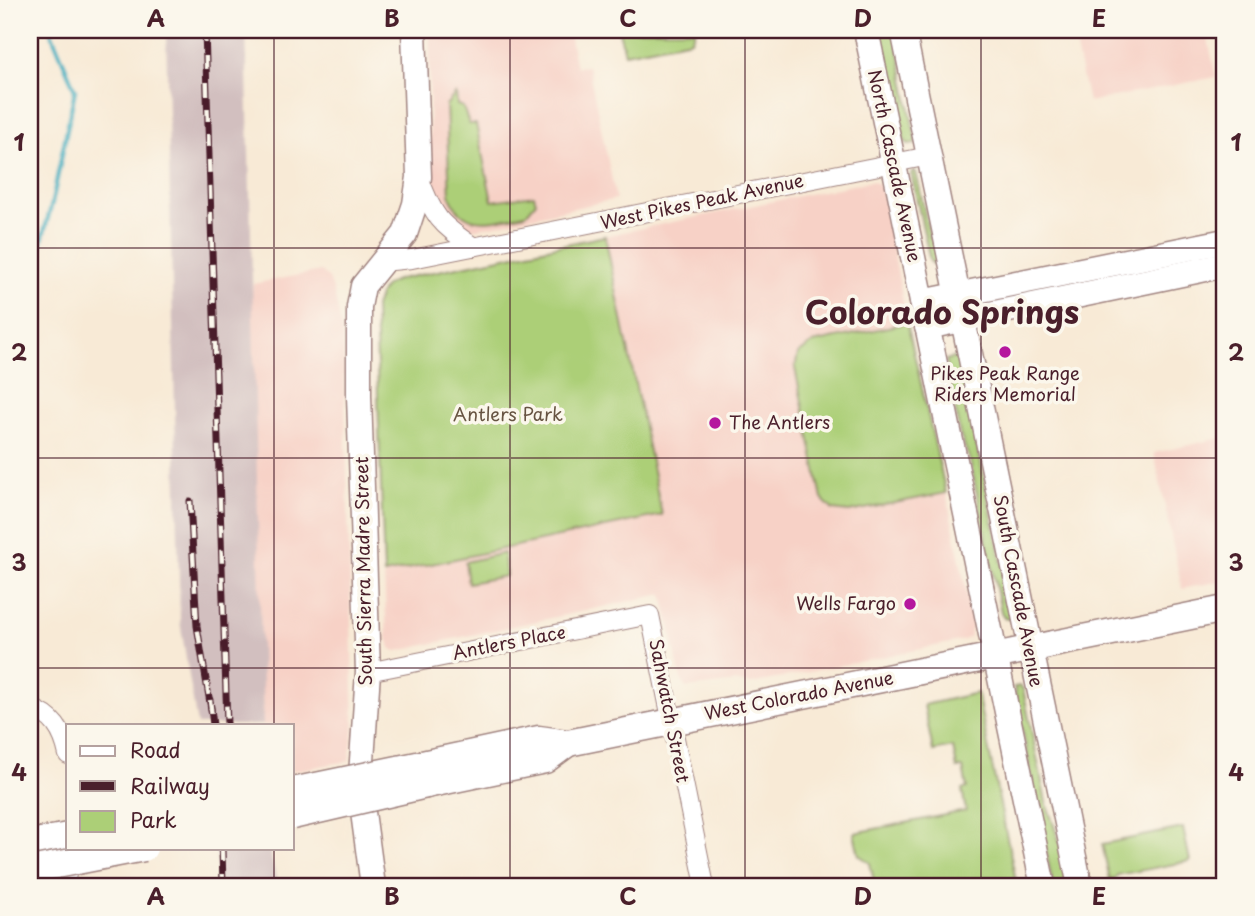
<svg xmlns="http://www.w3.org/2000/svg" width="1255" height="916" font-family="'Playpen Sans',sans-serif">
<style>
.built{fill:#f7d1c6}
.industrial{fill:#d2bfbf}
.green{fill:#accf77;stroke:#7b7751;stroke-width:2}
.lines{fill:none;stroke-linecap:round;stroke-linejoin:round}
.stream{stroke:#41adbf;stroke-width:4.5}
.street-casing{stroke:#a18480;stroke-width:20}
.secondary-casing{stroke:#a18480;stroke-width:27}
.primary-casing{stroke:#a18480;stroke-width:29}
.street{stroke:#fff;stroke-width:18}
.secondary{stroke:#fff;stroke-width:24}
.primary{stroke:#fff;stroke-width:26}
.rail-casing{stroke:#4a1f2b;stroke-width:7}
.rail{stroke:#fbf7ec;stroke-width:4.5;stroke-dasharray:13;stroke-linecap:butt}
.primary-bridge-casing{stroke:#a18480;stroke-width:29;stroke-linecap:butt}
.primary-bridge{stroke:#fff;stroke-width:26}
.grid{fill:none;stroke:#4a1f2b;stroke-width:2;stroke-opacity:0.55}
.poi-dot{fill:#b5179e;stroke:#fbf7ec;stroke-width:2.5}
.labels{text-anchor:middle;stroke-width:7;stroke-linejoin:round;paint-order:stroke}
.street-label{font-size:18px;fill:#4a1f2b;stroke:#fbf7ec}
.poi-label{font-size:18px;fill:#4a1f2b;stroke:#fbf7ec}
.park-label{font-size:18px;fill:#675442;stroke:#fbf7ec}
.town-label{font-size:32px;font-weight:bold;fill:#4a1f2b;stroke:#fbf7ec}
.neatline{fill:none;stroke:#4a1f2b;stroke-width:2.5}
.grid-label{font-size:23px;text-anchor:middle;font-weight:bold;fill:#4a1f2b}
</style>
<rect width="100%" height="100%" fill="#fbf7ec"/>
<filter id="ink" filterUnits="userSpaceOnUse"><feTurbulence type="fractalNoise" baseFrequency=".0143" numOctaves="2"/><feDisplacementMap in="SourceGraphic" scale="14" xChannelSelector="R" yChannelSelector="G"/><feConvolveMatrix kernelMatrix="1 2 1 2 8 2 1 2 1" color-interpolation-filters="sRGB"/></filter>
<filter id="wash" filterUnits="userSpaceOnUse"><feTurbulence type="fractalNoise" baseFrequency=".00686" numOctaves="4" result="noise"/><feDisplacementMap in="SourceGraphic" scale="28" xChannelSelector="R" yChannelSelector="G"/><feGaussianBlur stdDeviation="1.57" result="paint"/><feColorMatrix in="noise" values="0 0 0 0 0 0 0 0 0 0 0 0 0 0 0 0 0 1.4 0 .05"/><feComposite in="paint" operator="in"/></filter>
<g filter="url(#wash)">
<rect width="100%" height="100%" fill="#f8ead6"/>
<g class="built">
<path d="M430 30H568L576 67 588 66 616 199 490 226 470 229 456 227 432 199 429 177Z"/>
<path d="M1072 30H1206L1216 77 1088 102Z"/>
<path d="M872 181 878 184 882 189 907 323 813 343 798 354 795 368 805 421 822 498 840 512 946 493 973 624 969 637 964 640 751 684 737 682 686 688 681 679 663 594 397 651 392 649 387 639 384 574 662 515 605 236Z"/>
<path d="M321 271 329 279 334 292 343 337 354 726 349 761 292 771V725H263L250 315 253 284Z"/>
<path d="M1225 437V580L1182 589 1154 453Z"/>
</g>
<g class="industrial">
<path d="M166 30H246L263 725H197L180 621Z"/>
<path d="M216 848H269L278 886H217Z"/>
</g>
<g class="green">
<path d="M616 30H695L691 40 625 53 619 32Z"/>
<path d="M874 30H895L916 143 908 144 904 140C895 103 882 67 874 30Z"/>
<path d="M456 93 457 105 463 107 469 124H476L492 201 534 195 536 202 526 214C496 219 464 233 450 196L446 105Z"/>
<path d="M913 171 916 172 930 237 942 259 939 263 933 264 930 261 911 173Z"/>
<path d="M605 236 662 515 384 574 375 307C380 291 383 284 400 279Z"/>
<path d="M907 323 946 493 849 512 833 510 822 499 795 368 798 354 813 343Z"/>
<path d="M952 358 959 359 1013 616 1009 619 1004 618 1001 612 970 460 960 435 946 360Z"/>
<path d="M504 553 506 576 468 583 465 562Z"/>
<path d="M1020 686 1023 689 1046 802 1068 867 1072 886H1053L1014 687Z"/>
<path d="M977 693 1017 886H875L870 863 859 855 854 833 966 811 962 790 967 788 963 768H957L953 747 933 751 924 705Z"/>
<path d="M1183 828 1190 861 1117 875 1116 878 1110 880 1102 844Z"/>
</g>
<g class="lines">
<path class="stream" d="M30 284 52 203 75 90 50 30"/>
</g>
</g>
<g filter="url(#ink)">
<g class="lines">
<defs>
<g id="street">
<path d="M419 178C436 219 437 222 474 247"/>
<path d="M382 262 412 259 929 156"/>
<path d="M368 672 650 615 705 886"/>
<path d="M30 708C53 715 63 731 68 755"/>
<path d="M65 886 70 855"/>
</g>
<g id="secondary">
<path d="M866 30 1043 886"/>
<path d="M903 30 1080 886"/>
<path d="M922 302 1225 241"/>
<path d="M927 327 1225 265"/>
<path d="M373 886 360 790 368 672 359 395V307L363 286 405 234 415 204 419 177 414 30"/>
</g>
<g id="primary">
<path d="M422 764 539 739 568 743 1225 609"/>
<path d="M426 785 545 760 568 743"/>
<path d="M30 843 68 836"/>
</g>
</defs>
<use href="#street" class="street-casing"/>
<use href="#secondary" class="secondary-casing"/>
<use href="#primary" class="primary-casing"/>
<use href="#street" class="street"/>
<use href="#secondary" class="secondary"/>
<use href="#primary" class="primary"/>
<defs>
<g id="rail">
<path d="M205 30 227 725"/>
<path d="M190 501 197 626 211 709"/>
<path d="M210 700 213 725"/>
<path d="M222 848 223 886"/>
</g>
</defs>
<use href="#rail" class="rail-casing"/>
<use href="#rail" class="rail"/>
<defs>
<g id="primary-bridge">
<path d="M292 791 422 764"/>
<path d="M292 816 426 785"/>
<path d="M30 870 144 848"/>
</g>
</defs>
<use href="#primary-bridge" class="primary-bridge-casing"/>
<use href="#primary-bridge" class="primary-bridge"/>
</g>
</g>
<path class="grid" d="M274 30V725M510 30V886M745 30V886M981 30V886M30 248H1225M30 458H1225M30 668H1225M274 848V886"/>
<g class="poi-dot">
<circle cx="1005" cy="352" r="7"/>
<circle cx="715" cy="423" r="7"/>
<circle cx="910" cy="604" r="7"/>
</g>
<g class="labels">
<g class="street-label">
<text transform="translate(894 166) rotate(78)" y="6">North Cascade Avenue</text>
<text transform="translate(702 202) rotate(-12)" y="6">West Pikes Peak Avenue</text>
<text transform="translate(364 571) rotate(-91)" y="6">South Sierra Madre Street</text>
<text transform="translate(1018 591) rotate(79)" y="6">South Cascade Avenue</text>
<text transform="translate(509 643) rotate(-11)" y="6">Antlers Place</text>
<text transform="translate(799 696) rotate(-11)" y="6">West Colorado Avenue</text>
<text transform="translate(669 711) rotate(79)" y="6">Sahwatch Street</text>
</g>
<g class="poi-label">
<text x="1005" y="380">Pikes Peak Range<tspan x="1005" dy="21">Riders Memorial</tspan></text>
<text x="729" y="429" text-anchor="start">The Antlers</text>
<text x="896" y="610" text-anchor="end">Wells Fargo</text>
</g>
<g class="park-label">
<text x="508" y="421">Antlers Park</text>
</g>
<g class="town-label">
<text x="942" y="324">Colorado Springs</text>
</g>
</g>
<rect width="1255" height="916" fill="none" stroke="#fbf7ec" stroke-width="77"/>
<rect x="66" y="724" width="228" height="126" fill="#fbf7ec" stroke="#b4a19f" stroke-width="2"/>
<rect x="80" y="746" width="35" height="10" fill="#ffffff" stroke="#b4a19f" stroke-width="2"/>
<text x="130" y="758" font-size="21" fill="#4a1f2b">Road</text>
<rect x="80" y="781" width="35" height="10" fill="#4a1f2b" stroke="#b4a19f" stroke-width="2"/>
<text x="130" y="794" font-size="21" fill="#4a1f2b">Railway</text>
<rect x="80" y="811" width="35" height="21" fill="#accf77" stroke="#b4a19f" stroke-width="2"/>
<text x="130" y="828" font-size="21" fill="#4a1f2b">Park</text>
<rect x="38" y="38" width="1178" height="840" class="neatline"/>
<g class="grid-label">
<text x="156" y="27">A</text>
<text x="392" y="27">B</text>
<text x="628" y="27">C</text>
<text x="863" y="27">D</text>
<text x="1099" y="27">E</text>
<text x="19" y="151">1</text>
<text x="1236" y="151">1</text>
<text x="19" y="361">2</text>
<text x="1236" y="361">2</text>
<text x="19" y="571">3</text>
<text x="1236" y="571">3</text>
<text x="19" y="781">4</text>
<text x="1236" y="781">4</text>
<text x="156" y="905">A</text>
<text x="392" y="905">B</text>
<text x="628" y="905">C</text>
<text x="863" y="905">D</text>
<text x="1099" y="905">E</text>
</g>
</svg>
